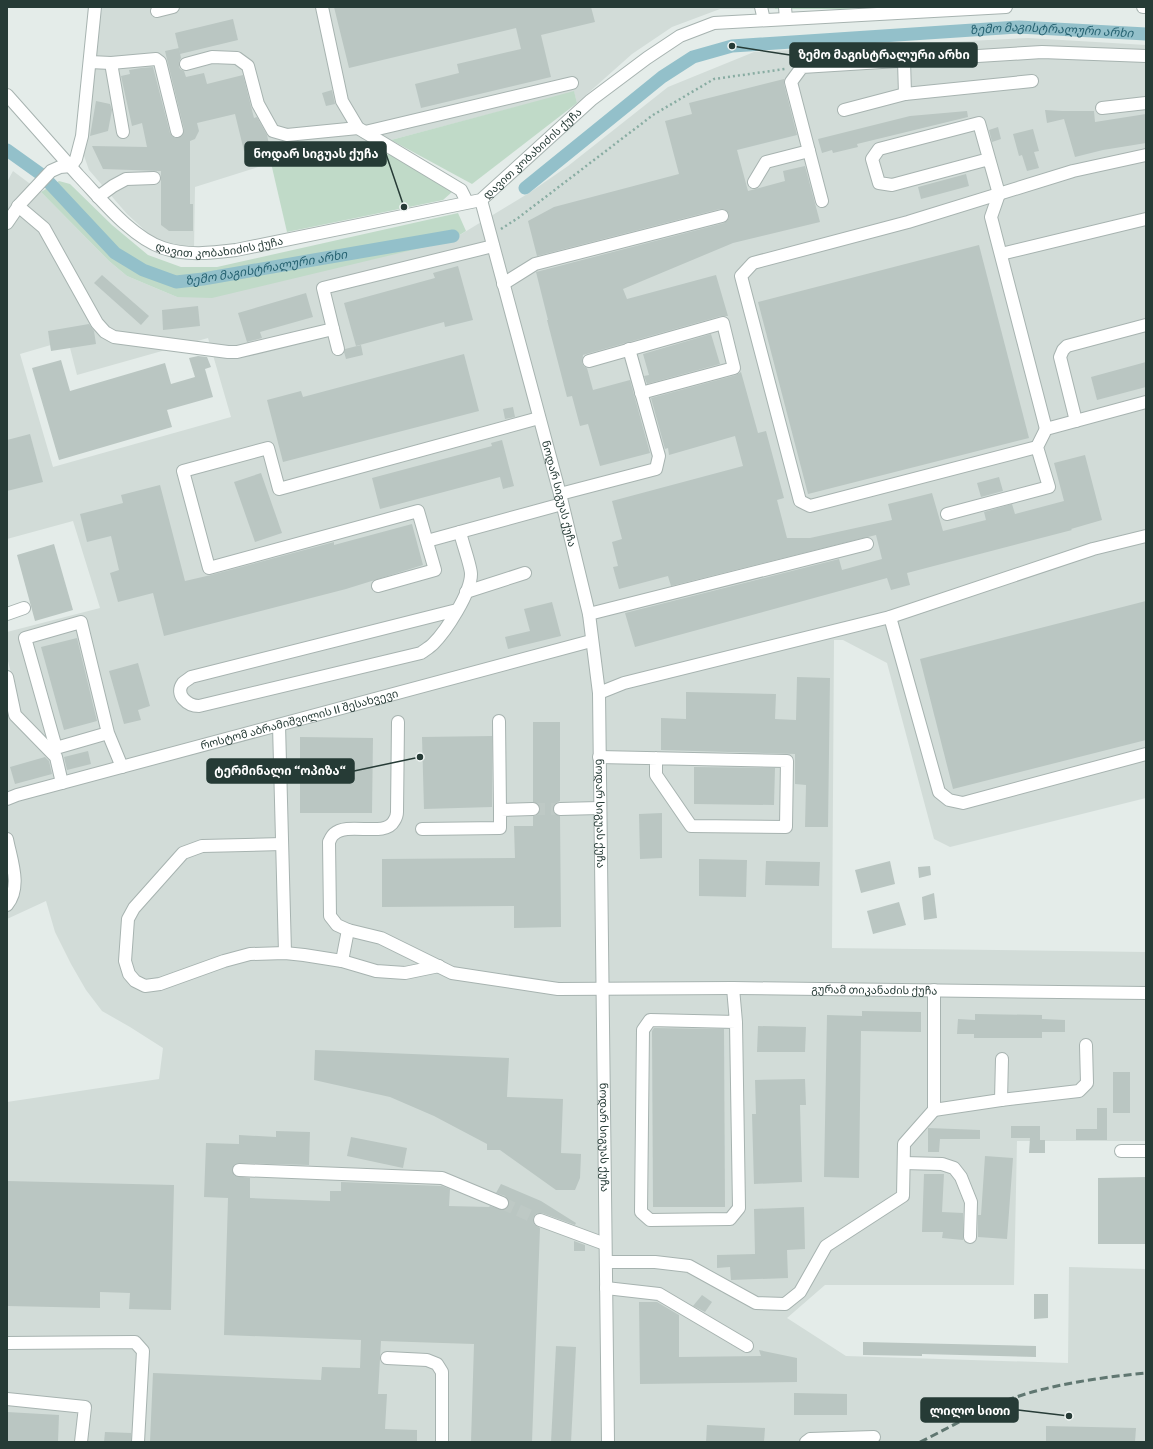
<svg xmlns="http://www.w3.org/2000/svg" width="1153" height="1449" font-family="Signika,'Noto Sans Georgian',sans-serif">
<style>
.built{fill:#d2dcd8;fill-rule:evenodd}
.green{fill:#c0dac8}
.lines{fill:none;stroke-linecap:round;stroke-linejoin:round}
.canal{stroke:#93c0ca;stroke-width:13}
.building{fill:#bac6c2}
.minor-tunnel{stroke:#bec9c5;stroke-width:12;stroke-dasharray:12 6;stroke-linecap:butt}
.minor-casing{stroke:#a7b3b0;stroke-width:14}
.path{stroke:#88aca2;stroke-width:2.5;stroke-dasharray:2 3;stroke-linecap:butt}
.minor{stroke:#fff;stroke-width:12}
.rail{stroke:#607771;stroke-width:3;stroke-dasharray:8 4;stroke-linecap:butt}
.labels{text-anchor:middle;stroke-width:3;stroke-linejoin:round;paint-order:stroke}
.street-label{font-size:11px;fill:#263b36;stroke:#f4f9f7}
.water-label{font-size:12px;font-style:italic;fill:#266271;stroke:#f4f9f7}
.leader{fill:none;stroke:#263b36;stroke-width:1.5}
.callout-dot{fill:#263b36;stroke:#f4f9f7;stroke-width:1.5}
.callout{fill:#263b36;stroke:#263b36;stroke-width:1.5}
.callout-label{font-size:12px;text-anchor:middle;font-weight:bold;fill:#fff}
</style>
<rect width="100%" height="100%" fill="#e4ece9"/>
<g class="built">
<path d="M102 7H775V9H720L672 27 632 54 577 103 574 92 391 140 271 163 195 187 194 249 173 246 150 235 127 214 89 170 83 153V144Z"/>
<path d="M1028 38 1146 45V798L950 847 934 839 887 663 843 640H834L832 948 1146 952V1141H1017L1014 1285H825L787 1318 846 1356 1068 1363 1069 1267 1146 1269V1442H7V1102L159 1079 163 1048 130 1027 102 1011 86 990 71 964 55 932 46 901 7 919V717L21 713 7 657V632L100 608 73 521 7 539V182L13 171 41 192 109 261 127 276 177 297 450 241 529 193 568 166 668 87 754 52ZM208 338 231 417 53 467 20 354 68 340 77 375Z"/>
</g>
<g class="green">
<path d="M775 7H875L846 9H775Z"/>
<path d="M574 91 577 103 472 184 391 140Z"/>
<path d="M374 143 452 192 443 200 287 232 271 163Z"/>
<path d="M59 181 70 184 112 225 148 255 181 267H217L458 213 466 231 450 241 212 298 177 297 127 276 109 261 41 192Z"/>
</g>
<g class="lines">
<g class="canal">
<path id="s1" d="M7 150 42 175 115 253 143 270 176 282 203 279 453 236"/>
<path id="s2" d="M525 188 662 77 693 57 732 46 1019 27 1146 34"/>
</g>
</g>
<g class="building">
<path d="M334 7H591L595 22 541 35 551 77 421 108 415 84 459 73 457 64 521 49 516 28 349 68Z"/>
<path d="M233 19 238 40 180 54 175 33Z"/>
<path d="M179 48 181 58 179 62V66L180 69 184 71 186 77 204 73 207 84 243 75 254 118 257 117 267 135 269 144 244 151 235 114 197 123 199 131 195 139 190 141V204H193V231H169L161 225V171L103 169 92 146 147 147 142 123 132 126 121 76 130 74 129 70 141 68 153 67 170 133 175 138 182 136 184 129 165 51Z"/>
<path d="M784 79V84L797 135 737 150 748 191 785 181 783 171 805 166 820 222 733 243 623 289 627 299 716 275 728 316H721L583 355 582 363 584 366 587 368 593 390 630 380 650 453 600 466 588 424 580 426 572 396 567 397 547 320H548L536 272 724 223 729 218V214L724 209H720L537 256 528 221 554 207 679 174 665 121 692 114 689 103Z"/>
<path d="M332 90 335 104 326 106 322 93Z"/>
<path d="M96 101 110 104 112 110 108 131 90 136Z"/>
<path d="M1045 110 1062 111H1094L1095 122 1146 114V143L1103 150 1075 157 1064 119 1047 123Z"/>
<path d="M967 111 968 117 857 144 858 147 833 153 832 150 822 153 818 139 910 116Z"/>
<path d="M998 127 1001 139 992 142 989 130Z"/>
<path d="M1033 129 1039 151 1034 152 1039 168 1027 171 1022 155 1019 156 1013 134Z"/>
<path d="M966 174 969 186 921 199 918 187Z"/>
<path d="M979 245 1029 438 808 494 758 302Z"/>
<path d="M458 266 473 320 445 327 444 322 356 346 344 303 435 278 433 273Z"/>
<path d="M102 275 149 316 141 325 94 283Z"/>
<path d="M306 293 313 317 260 332 262 338 247 342 238 313Z"/>
<path d="M198 306 200 326 163 330 162 310Z"/>
<path d="M89 324 94 331 96 344 51 351 48 331Z"/>
<path d="M711 334 720 364 647 384 644 376 649 375 643 354Z"/>
<path d="M361 345 363 355 346 359 344 352 345 349Z"/>
<path d="M464 354 479 411 283 462 267 400 301 391 303 397Z"/>
<path d="M198 356 207 357 211 367 205 369 213 397 167 410 172 427 59 460 32 368 61 360 70 391 165 363 171 384 195 377 189 358Z"/>
<path d="M1146 362V387L1097 400 1091 377Z"/>
<path d="M741 372 758 433 766 431 784 498 777 500 787 538H810L892 520 888 504 932 493 943 531 986 520 984 512 1012 504 1015 514 1064 501 1054 463 1085 455 1102 520 1071 529 1072 530 907 573 910 585 891 590 887 578 635 647 625 613 839 559 842 570 882 559 876 535 671 586 668 576 619 589 613 567 618 566 612 542 622 539 612 501 743 466 735 436 669 455 668 448 665 449 651 398 736 375Z"/>
<path d="M513 407 515 417 505 419 503 409Z"/>
<path d="M30 434 43 482 7 491V440Z"/>
<path d="M502 440 514 486 503 489 500 477 380 509 372 478 492 446 491 443Z"/>
<path d="M261 473 282 533 255 542 234 482Z"/>
<path d="M999 477 1003 491 981 497 977 483Z"/>
<path d="M160 485 185 581 211 575 334 542V545L412 524 423 565 346 589 164 636 153 593 118 602 110 573 119 570 111 536 87 542 80 514 123 503 121 495Z"/>
<path d="M54 544 73 610 35 621 17 555Z"/>
<path d="M1146 601V740L953 789 920 659Z"/>
<path d="M552 602 561 636 508 649 505 637 530 631 524 609Z"/>
<path d="M77 638 97 721 64 730 41 647Z"/>
<path d="M138 663 150 706 138 710 141 720 124 724 109 671Z"/>
<path d="M797 677 830 678 828 827H805L806 785 795 784V754L661 750V718L686 719V692L776 694 775 719 796 720Z"/>
<path d="M533 722H560V801L556 803 553 809 554 813 560 816 561 927 514 928V906L382 907V859L515 858 514 826H533V816L537 815 540 809 539 805 533 802Z"/>
<path d="M492 736V807L424 809 422 737Z"/>
<path d="M300 737 373 738 372 813H300Z"/>
<path d="M88 751 91 764 67 770 64 757Z"/>
<path d="M45 757 49 761 52 774 15 784 10 767Z"/>
<path d="M694 767 775 768 774 805 694 804Z"/>
<path d="M662 813V858L640 859 639 814Z"/>
<path d="M699 859 747 860 746 897 699 896Z"/>
<path d="M766 861 820 862 819 886 765 885Z"/>
<path d="M890 861 895 884 861 893 855 870Z"/>
<path d="M930 866 931 875 919 878 918 867Z"/>
<path d="M934 893 937 918 924 920 922 897Z"/>
<path d="M899 902 906 925 873 934 867 911Z"/>
<path d="M862 1011 921 1012V1032L861 1031 859 1178 824 1177 827 1015 862 1016Z"/>
<path d="M975 1014 1042 1015V1019L1065 1020V1032H1042V1038H974V1034H957L958 1019 975 1020Z"/>
<path d="M758 1026 806 1027 805 1052H757Z"/>
<path d="M654 1028 724 1029 725 1207H653L652 1031Z"/>
<path d="M315 1050 509 1058 507 1097 563 1099 561 1153 581 1154 580 1178 575 1190H556L500 1150H487V1144L434 1116 390 1097 314 1080Z"/>
<rect x="1113" y="1072" width="17" height="41"/>
<path d="M805 1079 806 1105H800L802 1182 754 1184 752 1114H756L755 1080Z"/>
<path d="M1097 1108H1107V1140H1076V1129H1097Z"/>
<path d="M1011 1126H1040V1140H1045V1153H1029L1030 1138H1011Z"/>
<path d="M928 1128 980 1130V1139H940L939 1152H928Z"/>
<path d="M276 1131 310 1132 309 1165 239 1163 235 1164 232 1169 235 1176 250 1178V1198L330 1201V1191H341V1182L442 1186 450 1189 449 1206 489 1207 490 1206 503 1210 507 1209 509 1202 505 1196 496 1193 501 1184 541 1201 576 1223 575 1225 542 1213 536 1214 533 1218 534 1224 540 1228 532 1442H471L474 1344 381 1341 378 1394H387L385 1429 417 1430V1442H150L153 1373 321 1380 322 1367 360 1368 361 1340 224 1335 228 1198 204 1197 206 1143 239 1144V1135L276 1137Z"/>
<path d="M351 1137 407 1148 403 1168 347 1156Z"/>
<path d="M985 1156 1013 1158 1007 1239 978 1237V1215H981Z"/>
<path d="M924 1174H944L942 1212 963 1213V1240L942 1238 943 1232H922Z"/>
<path d="M1146 1177V1244H1098V1178Z"/>
<path d="M7 1181 174 1185 171 1310 129 1309 130 1293 100 1292V1308L7 1306Z"/>
<path d="M804 1207 805 1249 787 1250 788 1278 731 1280 730 1267 717 1268V1255L755 1254 754 1209Z"/>
<path d="M574 1241 585 1245V1251H574Z"/>
<path d="M1034 1294H1048V1318L1034 1319Z"/>
<path d="M702 1295 712 1302 705 1312 693 1306Z"/>
<path d="M639 1302H657L679 1315V1357L761 1356 759 1350 797 1358V1382L640 1384Z"/>
<path d="M863 1342 1036 1346V1357L922 1354V1356L863 1355Z"/>
<path d="M556 1346 576 1347 571 1442H551Z"/>
<path d="M794 1393 847 1394V1415H794Z"/>
<path d="M7 1412 59 1415 58 1442H7Z"/>
<path d="M707 1425 765 1428 764 1442H706Z"/>
<path d="M1046 1426 1136 1428 1135 1442H1046Z"/>
<path d="M105 1432 131 1433V1442H104Z"/>
</g>
<g class="lines">
<g class="minor-tunnel">
<path d="M533 809H560"/>
<path d="M502 1203 540 1220"/>
</g>
<defs>
<g id="minor">
<path d="M322 7 342 101 358 128 461 190 467 202"/>
<path d="M761 7 764 20"/>
<path d="M785 7 786 19"/>
<path d="M1143 7H1146"/>
<path d="M157 11 173 7"/>
<path d="M904 61 905 94"/>
<path d="M90 62 111 63 156 59 160 62 177 131"/>
<path d="M111 63 123 132"/>
<path d="M186 64 212 57 237 58 248 66 258 104 273 131 287 135 358 128"/>
<path id="s3" d="M7 95C31 122 54 148 78 175 101 199 131 237 163 248 186 256 212 253 236 250L481 200 591 100 647 58 680 36 714 23 1006 7"/>
<path d="M1102 108 1146 103"/>
<path d="M844 110 905 94 1032 81"/>
<path d="M365 132 572 83"/>
<path d="M989 159 892 185 879 183 872 159 879 149 979 123 999 194 991 217 1046 429"/>
<path d="M71 166 76 159 82 136 95 7"/>
<path d="M754 182 766 162 809 151"/>
<path d="M98 197 113 186 126 179 154 178"/>
<path id="s4" d="M481 200 560 494 589 614 599 693 608 1442"/>
<path d="M822 201 791 82 802 67 1042 52 1146 56"/>
<path d="M18 206 44 228 97 323 105 332 114 337 228 352H237L333 329 323 288 493 246"/>
<path d="M7 223 20 204 51 171 60 167 71 166"/>
<path d="M1001 254 1146 219"/>
<path d="M503 284 535 264 722 216"/>
<path d="M333 329 338 349"/>
<path d="M589 361 723 323 734 368 641 393"/>
<path d="M1076 421 1060 357 1063 350 1067 346 1146 325"/>
<path d="M1037 447 810 506 800 501 741 276 753 263 908 222 1073 171 1146 155"/>
<path d="M560 494 656 469 659 456 629 349"/>
<path d="M947 514 1049 487 1037 447 1046 429 1146 402"/>
<path d="M427 541 562 504"/>
<path d="M378 586 435 570 418 511 209 568 183 471 268 448 279 489 539 418"/>
<path d="M466 592 525 573"/>
<path d="M457 610 191 677C189 679 185 681 183 683 174 695 188 706 199 706L421 653C425 650 430 647 433 644 446 631 471 593 471 574 471 566 462 542 460 532"/>
<path d="M7 614 24 608"/>
<path d="M589 614 867 544"/>
<path d="M890 617 939 792 949 800 963 803 1146 754"/>
<path d="M7 677 15 715 56 757 62 783"/>
<path d="M599 693 624 683 890 617 1093 549 1146 536"/>
<path d="M499 721 500 810"/>
<path id="s5" d="M398 722 397 812C397 814 396 818 394 821 385 838 348 821 334 834 332 835 330 840 329 842L330 916 337 925 348 930 381 938 452 973 558 989 733 988 1146 993"/>
<path d="M279 725 285 953"/>
<path d="M108 733 56 748 25 638 81 622 108 733 122 767"/>
<path d="M599 757 787 761 786 827 691 826 656 775V758"/>
<path id="s6" d="M7 799 17 795 591 641"/>
<path d="M560 809 599 808"/>
<path d="M422 829 500 828V810L533 809"/>
<path d="M7 839C11 860 22 887 7 905"/>
<path d="M282 844 202 846 183 853 134 908 128 919 125 961 129 974 135 981 145 986 160 984 224 961 250 954 285 953 304 955 342 961 376 971 405 973 439 966"/>
<path d="M342 961 348 930"/>
<path d="M733 988 736 1022 739 1208 730 1219 650 1220 641 1212 643 1030 650 1020 736 1022"/>
<path d="M1001 1100 1079 1091 1087 1083 1086 1045"/>
<path d="M934 1110 1001 1100 1002 1059"/>
<path d="M1121 1151H1146"/>
<path d="M904 1163 942 1164 954 1168 961 1177 971 1202 970 1237"/>
<path d="M239 1170 442 1178 502 1203"/>
<path d="M540 1220 605 1244"/>
<path d="M606 1262H655L689 1266 756 1303 785 1304 800 1292 826 1246 903 1196 904 1144 934 1110V990"/>
<path d="M606 1288 659 1294 747 1346"/>
<path d="M7 1343 135 1342 143 1351 138 1442"/>
<path d="M387 1358 427 1360 437 1364 442 1372V1442"/>
<path d="M7 1399 85 1407 81 1442"/>
<path d="M806 1442 810 1439 874 1437"/>
</g>
</defs>
<use href="#minor" class="minor-casing"/>
<path class="path" d="M501 229 518 218 653 115 714 79 785 69"/>
<use href="#minor" class="minor"/>
<path class="rail" d="M920 1442C945 1430 972 1414 997 1404 1044 1385 1096 1378 1146 1373"/>
</g>
<g class="labels">
<g class="street-label">
<text dy="4" stroke="none"><textPath href="#s3" startOffset="613">დავით კობახიძის ქუჩა</textPath></text>
<text dy="4" stroke="none"><textPath href="#s3" startOffset="277">დავით კობახიძის ქუჩა</textPath></text>
<text dy="4" stroke="none"><textPath href="#s4" startOffset="304">ნოდარ სიგუას ქუჩა</textPath></text>
<text dy="4" stroke="none"><textPath href="#s6" startOffset="303">როსტომ აბრამიშვილის II შესახვევი</textPath></text>
<text dy="4" stroke="none"><textPath href="#s4" startOffset="628">ნოდარ სიგუას ქუჩა</textPath></text>
<text dy="4" stroke="none"><textPath href="#s5" startOffset="807">გურამ თიკანაძის ქუჩა</textPath></text>
<text dy="4" stroke="none"><textPath href="#s4" startOffset="952">ნოდარ სიგუას ქუჩა</textPath></text>
</g>
<g class="water-label">
<text dy="4" stroke="none"><textPath href="#s2" startOffset="574">ზემო მაგისტრალური არხი</textPath></text>
<text dy="4" stroke="none"><textPath href="#s1" startOffset="309">ზემო მაგისტრალური არხი</textPath></text>
</g>
</g>
<path class="leader" d="M732 46L790 55M404 207L386 154M420 757L354 771M1069 1416L1018 1410"/>
<g class="callout-dot">
<circle cx="732" cy="46" r="4"/>
<circle cx="404" cy="207" r="4"/>
<circle cx="420" cy="757" r="4"/>
<circle cx="1069" cy="1416" r="4"/>
</g>
<g class="callout">
<rect x="790" y="43" width="187" height="24" rx="4"/>
<rect x="245" y="142" width="141" height="24" rx="4"/>
<rect x="207" y="759" width="147" height="24" rx="4"/>
<rect x="921" y="1398" width="97" height="24" rx="4"/>
</g>
<g class="callout-label">
<text x="884" y="59">ზემო მაგისტრალური არხი</text>
<text x="316" y="158">ნოდარ სიგუას ქუჩა</text>
<text x="280" y="775">ტერმინალი “ოპიზა“</text>
<text x="970" y="1415">ლილო სითი</text>
</g>
<rect width="1153" height="1449" fill="none" stroke="#263b36" stroke-width="16"/>
</svg>
